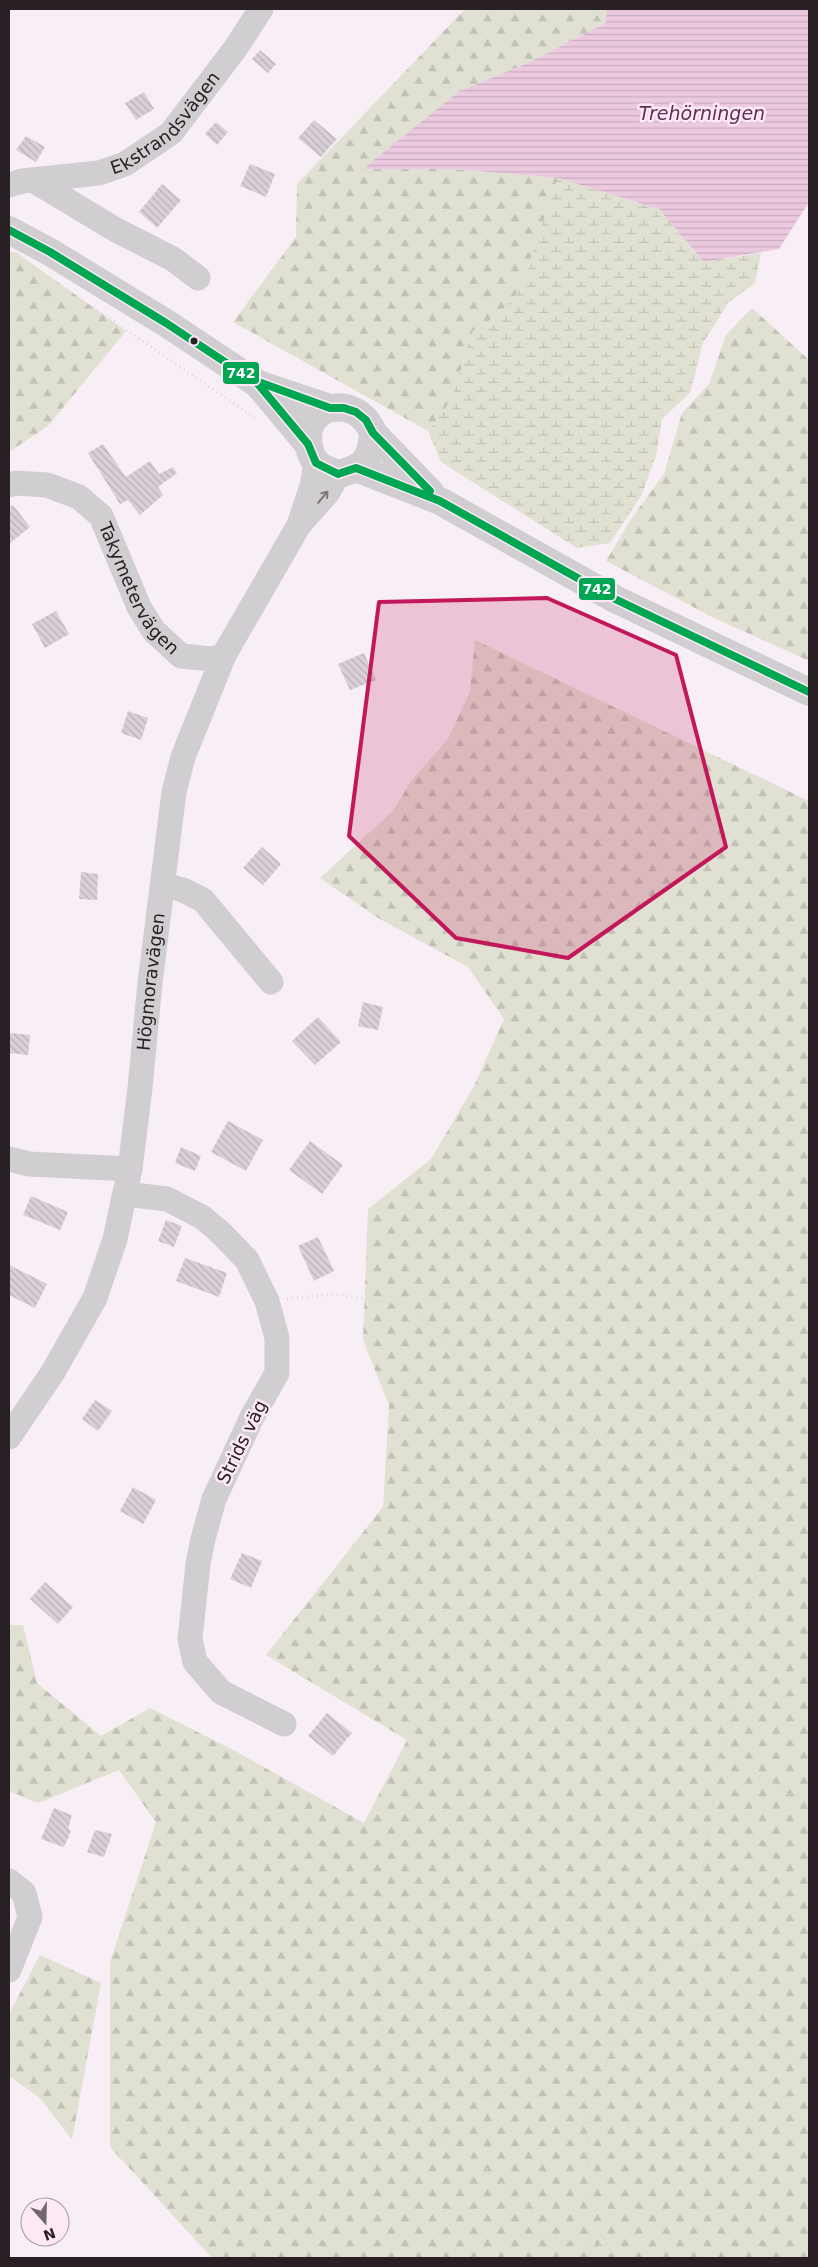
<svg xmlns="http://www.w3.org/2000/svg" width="818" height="2267" font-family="'DejaVu Sans',sans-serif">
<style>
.forest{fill:url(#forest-firs)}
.wetland{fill:url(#wetland-marsh)}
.park{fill:url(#park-crowns)}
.water{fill:url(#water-rules)}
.building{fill:url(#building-back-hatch)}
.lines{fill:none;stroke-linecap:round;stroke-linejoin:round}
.path{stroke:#dad7d9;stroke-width:3;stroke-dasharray:1 4;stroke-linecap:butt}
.minor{stroke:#d1ced1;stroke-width:25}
.major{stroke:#d1ced1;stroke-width:28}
.bus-1-casing{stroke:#fde9f6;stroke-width:11}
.bus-1{stroke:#00a651;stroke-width:8}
.oneway{stroke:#7d777c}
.marked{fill:#c2185b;fill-opacity:0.2;stroke:#c2185b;stroke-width:4;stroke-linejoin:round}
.bus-dot{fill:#292026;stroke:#fde9f6;stroke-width:2}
.labels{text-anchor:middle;stroke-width:5;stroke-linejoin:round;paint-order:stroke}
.street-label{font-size:18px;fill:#292026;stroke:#fde9f6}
.water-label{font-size:19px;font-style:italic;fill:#632e54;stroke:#fde9f6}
.line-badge{stroke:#fde9f6;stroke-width:2}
.badge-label{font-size:14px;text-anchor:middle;font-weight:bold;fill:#fff}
</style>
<defs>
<pattern id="forest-firs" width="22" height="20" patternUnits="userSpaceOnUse" patternTransform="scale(1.25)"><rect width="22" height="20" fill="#e1e1d3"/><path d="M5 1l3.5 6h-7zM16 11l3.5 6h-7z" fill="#c1c1b5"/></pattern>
<pattern id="wetland-marsh" width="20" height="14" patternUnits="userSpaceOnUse" patternTransform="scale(1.25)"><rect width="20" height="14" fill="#e1e1d3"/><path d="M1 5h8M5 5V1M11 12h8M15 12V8" fill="none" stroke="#c1c1b5"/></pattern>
<pattern id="park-crowns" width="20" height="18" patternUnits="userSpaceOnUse" patternTransform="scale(1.25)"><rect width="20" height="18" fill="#e1e1d3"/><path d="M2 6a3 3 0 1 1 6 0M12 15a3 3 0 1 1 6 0" fill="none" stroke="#c1c1b5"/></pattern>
<pattern id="water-rules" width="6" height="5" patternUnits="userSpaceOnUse" patternTransform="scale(1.25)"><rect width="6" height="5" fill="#ebc9df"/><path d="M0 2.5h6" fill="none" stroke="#caacbf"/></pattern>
<pattern id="building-back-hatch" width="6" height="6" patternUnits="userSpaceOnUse" patternTransform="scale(1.25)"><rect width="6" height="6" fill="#d9cfd6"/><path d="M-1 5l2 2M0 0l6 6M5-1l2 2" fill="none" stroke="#bab1b8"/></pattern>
</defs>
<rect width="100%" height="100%" fill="#f8eef5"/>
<g class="forest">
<path d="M465 9H607L606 23 530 62 458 92 364 169H454L558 178 532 254 524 284 498 315 473 331 451 401 428 431 233 322 296 237 297 184Z"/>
<path d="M9 252H16L126 331 48 426 9 452Z"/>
<path d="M752 308 809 360V661L712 617 606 561 631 519 664 474 682 413 709 384 726 335Z"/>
<path d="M475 640 809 801V2258H212L110 2147V1962L156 1822 119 1770 38 1803 9 1791V1625H23L37 1683 101 1736 150 1708 237 1752 364 1823 407 1740 266 1655 383 1507 389 1405 363 1340 368 1209 431 1159 474 1086 504 1019 468 967 378 918 320 878 394 810 411 781 448 739 470 692Z"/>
<path d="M40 1955 101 1983 72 2140 40 2098 9 2076V2014Z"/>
</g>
<path class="wetland" d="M558 178 659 209 704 262 761 253 755 283 728 303 703 343 690 393 662 419 656 456 641 496 610 543 577 548 441 462 428 431 451 400 473 331 498 315 524 284 532 254Z"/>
<path class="park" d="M593 9H632L605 27Z"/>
<path class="water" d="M607 9H809V202L779 249 704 262 659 209 558 178 454 169H363L458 92 530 62 606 23Z"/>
<g class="building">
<path d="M260 50 276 64 268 73 252 59Z"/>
<path d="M144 92 154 109 136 120 125 103Z"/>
<path d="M314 120 337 139 321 157 298 138Z"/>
<path d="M216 122 228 132 217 145 205 134Z"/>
<path d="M26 136 45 147 36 162 16 150Z"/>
<path d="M250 164 275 174 266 197 240 186Z"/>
<path d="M162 184 181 200 157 228 139 212Z"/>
<path d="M103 444 126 477 150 461 159 474 173 467 177 473 158 487 163 495 140 515 128 500 120 504 88 453Z"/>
<path d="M13 505 30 527 9 544V508Z"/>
<path d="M56 611 69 634 45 648 32 624Z"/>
<path d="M364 653 376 680 350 690 338 664Z"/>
<path d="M128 711 148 718 141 740 121 733Z"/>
<path d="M262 847 281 864 263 885 243 868Z"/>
<path d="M81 872 98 874 97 900 79 899Z"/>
<path d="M363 1002 383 1007 378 1030 358 1026Z"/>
<path d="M318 1017 341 1042 315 1065 292 1041Z"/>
<path d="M9 1033 30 1035 28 1055 9 1053Z"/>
<path d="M228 1121 263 1140 246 1171 211 1152Z"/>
<path d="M310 1141 343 1165 322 1194 289 1170Z"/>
<path d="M181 1147 201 1156 195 1171 175 1163Z"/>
<path d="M31 1196 68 1212 60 1230 23 1215Z"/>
<path d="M166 1220 182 1226 174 1247 158 1241Z"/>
<path d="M318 1237 334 1271 314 1281 298 1246Z"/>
<path d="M185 1258 227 1273 219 1297 176 1281Z"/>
<path d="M9 1265 47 1284 35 1308 9 1295Z"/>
<path d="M95 1400 112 1411 98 1431 82 1419Z"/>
<path d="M133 1487 156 1500 143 1524 120 1511Z"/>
<path d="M242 1553 262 1561 251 1588 230 1579Z"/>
<path d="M45 1582 73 1607 58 1624 30 1599Z"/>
<path d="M327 1713 352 1733 333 1756 308 1736Z"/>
<path d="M54 1808 72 1815 68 1829 71 1831 64 1847 41 1839Z"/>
<path d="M95 1830 112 1834 104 1857 87 1852Z"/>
</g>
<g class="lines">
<g class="path">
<path d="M93 307 255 418"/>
<path d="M287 1299 334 1294 411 1306 478 1381 544 1423 734 1464 768 1502 809 1520"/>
<path d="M768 1502 746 1631 721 1752 809 1806"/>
<path d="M721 1752 698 1908 755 2014 809 2071"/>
<path d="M385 1941 381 2009 385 2054 391 2092 441 2139 476 2160 527 2205 548 2238 607 2246"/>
<path d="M614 2258 607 2246 590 2201 587 2129 594 2092 640 1980 676 1952 715 1939"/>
</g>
<g class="minor">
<path d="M33 180 116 230 173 259 198 278"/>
<path id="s1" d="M9 185 22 181 99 173 125 164 171 133 235 49 261 9"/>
<path d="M316 463 312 486 299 525 328 492 338 474"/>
<path id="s2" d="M9 485 16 483 47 485 79 497 101 516 139 607 154 631 181 656 212 659 224 655"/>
<path d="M164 885 183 890 203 900 271 982"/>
<path d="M9 1159 29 1164 130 1169"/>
<path d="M125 1194 167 1199 202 1217 221 1233 247 1260 267 1301 277 1338V1373L252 1417 214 1499 203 1539 198 1564 190 1639 195 1662 221 1692 284 1724"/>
<path id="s3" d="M9 1437 53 1372 95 1298 115 1239 130 1169 140 1088 150 983 174 792 183 757 224 655 299 525"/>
<path d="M9 1881 24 1893 30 1917 9 1970"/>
</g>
<g class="major">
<path d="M9 230 50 252 166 323 258 384 330 408"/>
<path d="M258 384 308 444"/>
<path d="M373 433C371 460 364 468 338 474 331 471 322 469 317 463 313 460 311 454 310 450 296 405 357 390 373 433L430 492"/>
<path d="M356 468 440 501 615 599 809 692"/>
</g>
<defs>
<g id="bus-1">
<path d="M9 230 50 252 166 323 258 384 308 444 316 463 338 474 356 468 440 501 615 599 809 692"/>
<path d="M253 380 330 408H344L356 412 366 420 373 433 430 491"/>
</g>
</defs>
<use href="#bus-1" class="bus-1-casing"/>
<use href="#bus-1" class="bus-1"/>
</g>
<defs><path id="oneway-shaft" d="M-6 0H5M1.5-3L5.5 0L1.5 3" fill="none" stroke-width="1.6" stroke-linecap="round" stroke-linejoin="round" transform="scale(1.25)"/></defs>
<use class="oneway" href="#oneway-shaft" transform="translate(323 497) rotate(-50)"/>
<path class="marked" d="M547 598 676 655 726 847 568 958 456 938 349 836 379 602Z"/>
<circle class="bus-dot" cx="194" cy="341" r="4.5"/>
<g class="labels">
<g class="street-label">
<text dy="6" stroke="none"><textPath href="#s1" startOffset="176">Ekstrandsvägen</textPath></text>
<text dy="6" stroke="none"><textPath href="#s2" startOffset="184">Takymetervägen</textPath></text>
<text dy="6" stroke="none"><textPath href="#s3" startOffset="486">Högmoravägen</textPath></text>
<text transform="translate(242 1442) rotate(-64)" y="6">Strids väg</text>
</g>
<g class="water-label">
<text x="702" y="120">Trehörningen</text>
</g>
</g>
<g class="line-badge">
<rect x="222" y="361" width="38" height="24" rx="5" fill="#00a651"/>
<rect x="578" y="577" width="38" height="24" rx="5" fill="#00a651"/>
</g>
<g class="badge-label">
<text x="241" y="378">742</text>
<text x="597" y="594">742</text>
</g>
<rect width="818" height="2267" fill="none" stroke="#292026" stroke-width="20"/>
<g transform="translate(45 2222) rotate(160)"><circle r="24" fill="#fde9f6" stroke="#a899a3"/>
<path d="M0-4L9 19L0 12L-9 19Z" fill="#71686e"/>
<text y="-8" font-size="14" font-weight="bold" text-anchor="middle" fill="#292026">N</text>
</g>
</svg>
